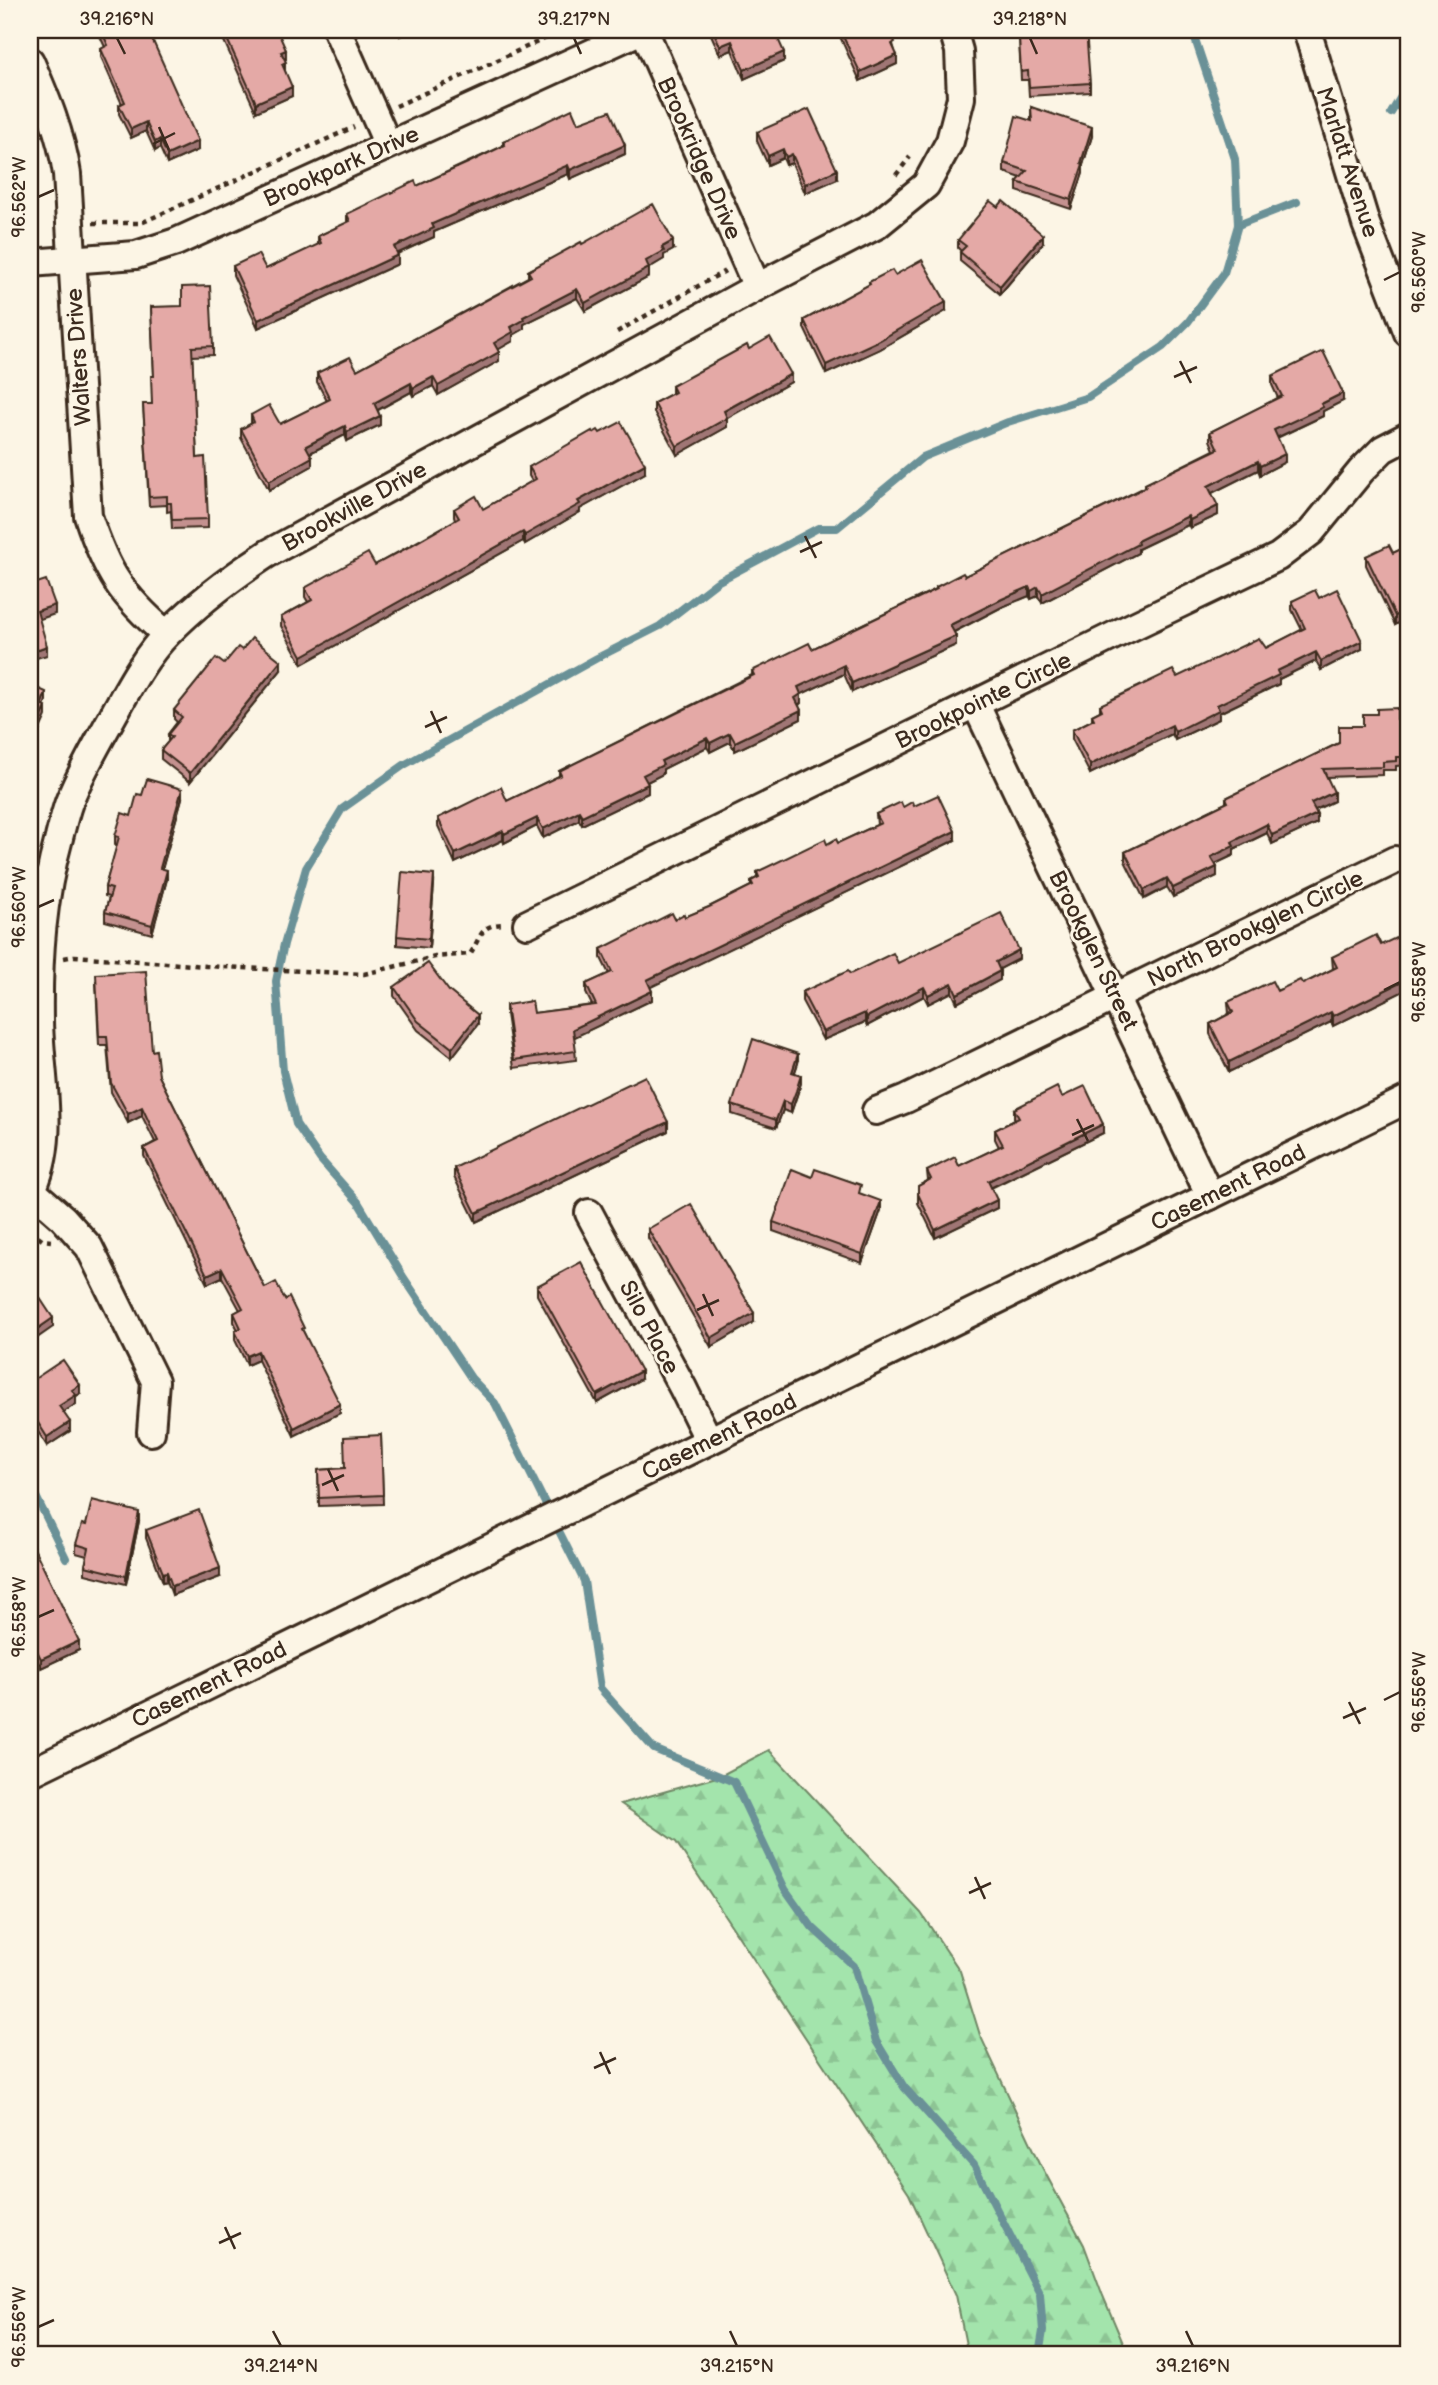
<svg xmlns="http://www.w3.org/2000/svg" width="1438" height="2385" font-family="'Balsamiq Sans',sans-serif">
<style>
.forest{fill:url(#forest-firs);stroke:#6f8765;stroke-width:2}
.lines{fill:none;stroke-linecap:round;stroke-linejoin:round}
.stream{stroke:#6a9197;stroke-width:8}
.minor-casing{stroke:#3b2a1e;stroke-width:32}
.path{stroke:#3b2a1e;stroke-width:4.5;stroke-dasharray:5 5;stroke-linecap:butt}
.minor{stroke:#fcf5e5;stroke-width:26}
.wall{fill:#c4918f;stroke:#3b2a1e;stroke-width:2}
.shaded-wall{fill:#a07674;stroke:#3b2a1e;stroke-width:2}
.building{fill:#e4a9a6;stroke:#3b2a1e;stroke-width:2}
.ticks{fill:none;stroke:#3b2a1e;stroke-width:2.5}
.labels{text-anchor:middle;stroke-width:6;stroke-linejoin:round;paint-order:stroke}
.street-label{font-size:23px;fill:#3b2a1e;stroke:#fcf5e5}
.neatline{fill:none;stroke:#3b2a1e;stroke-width:2.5}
.ticks-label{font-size:18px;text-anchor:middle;fill:#3b2a1e}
</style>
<defs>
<pattern id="forest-firs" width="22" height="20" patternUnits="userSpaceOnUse" patternTransform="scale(1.75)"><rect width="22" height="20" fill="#a3e4ac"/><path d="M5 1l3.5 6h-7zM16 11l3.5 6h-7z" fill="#8dc494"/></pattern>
</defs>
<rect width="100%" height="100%" fill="#fcf5e5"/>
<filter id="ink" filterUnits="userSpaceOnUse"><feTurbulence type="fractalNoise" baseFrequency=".0143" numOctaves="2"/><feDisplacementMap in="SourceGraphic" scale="14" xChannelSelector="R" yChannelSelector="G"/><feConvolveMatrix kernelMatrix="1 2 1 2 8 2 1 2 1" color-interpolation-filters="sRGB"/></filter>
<g filter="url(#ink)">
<path class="forest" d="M769 1750 921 1913 960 1971 980 2035 1042 2167 1084 2245 1103 2296 1128 2355H968L956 2295 909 2194 676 1842 621 1804 720 1776Z"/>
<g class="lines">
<g class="stream">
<path d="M1391 113 1408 85"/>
<path d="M1238 225 1297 202"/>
<path d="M30 1484 66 1558"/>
<path d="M1039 2355 1043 2331 1040 2294 974 2165 904 2087 876 2041 854 1966 812 1927 785 1889 734 1782 654 1749 600 1688 584 1581 495 1403 471 1378 404 1278 358 1202 320 1159 296 1124 283 1071 276 981 284 944 306 868 342 809 404 765 597 658 660 626 717 582 818 528H837L923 457 1008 422 1088 397 1163 347 1188 322 1224 273 1238 225 1235 159 1192 30"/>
</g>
<defs>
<g id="minor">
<path d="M337 30 388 145"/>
<path d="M644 30 757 287"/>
<path d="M1307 30 1366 224 1408 333"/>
<path d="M30 61C46 98 61 133 67 174L88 516C107 573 121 595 166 634"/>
<path d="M30 263 136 255 176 242 642 30"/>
<path d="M976 705 1210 1196"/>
<path d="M527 924 1121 632 1278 557 1311 532 1361 471 1383 449 1408 436"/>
<path d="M876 1111 906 1099 1395 860"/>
<path d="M30 1189 63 1218 89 1247 155 1381 151 1432"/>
<path d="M30 1194C58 1141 40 1078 39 1021 38 958 42 899 59 838 62 826 65 813 69 802 81 771 99 741 115 712 130 685 146 655 168 633 198 602 232 577 267 554L757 287 877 225 926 185 950 141 961 98 959 51 953 30"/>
<path d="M589 1213 683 1388 709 1441"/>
<path d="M30 1773 1408 1099"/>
</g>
</defs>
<use href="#minor" class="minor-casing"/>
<g class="path">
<path d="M396 106 564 30"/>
<path d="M896 175 910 157"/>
<path d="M93 223H141L354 127"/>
<path d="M617 332 725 271"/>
<path d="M64 958 74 956 206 966 364 974 435 957 470 954C481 938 479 924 505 924"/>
<path d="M30 1231 42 1240 51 1241"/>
</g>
<use href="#minor" class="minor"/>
</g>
<g class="wall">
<path d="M97 30H148L198 150 167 164 160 148 155 151 146 131 131 138 119 114V105L122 104 101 57V49L105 47Z"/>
<path d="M219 30H277L286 59 285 60V71L292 96 256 112Z"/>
<path d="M709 30H774L784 61 744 79 732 50 720 55Z"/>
<path d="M837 30H889L895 51 897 64 860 81Z"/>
<path d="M1019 38 1090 83V92L1029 96 1028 80H1021Z"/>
<path d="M1031 107 1092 136 1083 165V173L1071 209 1017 191V182L1021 178 1004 172V163L1031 121Z"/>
<path d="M578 123 625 154 570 179 568 174 434 232V237L397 254 398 264 258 328 233 275V266L266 269 318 245V236L347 223V214L417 186 503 146V142Z"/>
<path d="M757 132 837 179 805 193 792 163 786 165 783 158 768 165 757 141Z"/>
<path d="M958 240 1043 243 1000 294 960 261V252L961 251 958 248Z"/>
<path d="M582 244 673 250 664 255V259L649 268V277L585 311 577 298 524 324V329L513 335V341L497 350 499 361 438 395 433 386 413 396 411 392 378 410 380 425 347 441 345 435 310 453 312 466 269 490 241 438V429L251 424V415L280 424 327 401 317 382V373L357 370 528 277V271Z"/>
<path d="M895 275 946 311 880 349 826 374 804 328V320L869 285V282Z"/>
<path d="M151 307 213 346V355L192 356 197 458 208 519V528L172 529 171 511 167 512V505L149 506 143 404H152L154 376Z"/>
<path d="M749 349 791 382 727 418V427L677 455 654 412V403L672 394V386Z"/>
<path d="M1272 376 1343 401 1323 411V416L1277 438 1285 462 1260 475 1258 470 1212 493 1218 515 1190 528 1188 525 1138 549V553L1042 603 1038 596 1031 599 1029 596 1002 607 954 632 956 645 852 692 844 674 801 694V703L799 705 801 719 735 751 730 742 710 752 707 747 663 769V774L647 782 648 793 582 825 579 820 543 838 537 826 504 843 503 840 455 863 438 826V818L507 801 559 776V771L752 675V671L812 649 936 589V587L965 576 1145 487V484L1214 450 1210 440V432L1278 398 1272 385Z"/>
<path d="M593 433H600L645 473 580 509V512L525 544 523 541 302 664 281 626V617L308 602 305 597V588L375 565 455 520 454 517V509H483L532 481 529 476V467Z"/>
<path d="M1408 546V618L1395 625 1366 565V556L1393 553Z"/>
<path d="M1319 598 1362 649 1321 670 1316 661 1279 679V684L1219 713V719L1175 740 1172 734 1090 774 1072 739V730L1092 720V715L1100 711V705L1177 677 1266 648 1302 630 1292 610V601Z"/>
<path d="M242 650 281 670 190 782 161 759V750L168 742V734L177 722 174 719V710L224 664Z"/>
<path d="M1397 719H1408V765L1396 766V770H1383V775L1327 777 1334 801 1315 810 1317 823 1272 844 1267 833 1234 849V855L1215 864 1217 876 1173 897 1167 887 1144 899 1125 861V852L1226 803V798L1339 743 1363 726Z"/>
<path d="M142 795 182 798 162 869 167 879 152 934 105 921V912L109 897 105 896V887L117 846 115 845V836L131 816Z"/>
<path d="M914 806 955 840 650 987 652 1000 574 1037 576 1060 514 1068 506 1014V1005L534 1013 592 1005 586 993V984L609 974 601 958V949L675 919 685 917 709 907 751 886V881L757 878V872L827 844 838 843 877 825 876 814 903 807Z"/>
<path d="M434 884 429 948 397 945V936Z"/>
<path d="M1408 942V989L1333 1026 1331 1022 1229 1072 1210 1034V1024L1229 1014 1228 1002 1303 984 1333 969 1332 957 1381 945Z"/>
<path d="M1019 959 999 969 1000 980 957 1003 952 992 928 1004 924 996 867 1026 865 1022 823 1040 802 1001V992L850 974Z"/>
<path d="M96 983 152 1051 159 1076 265 1288 285 1300 304 1333 340 1413 294 1436 258 1360 247 1365 235 1340V1331L238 1330 234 1322V1313L240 1310 222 1277 207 1284 144 1156V1148L155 1142 142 1116 128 1123 111 1092 107 1045H99Z"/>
<path d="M394 987 449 991 478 1024 452 1057 418 1030 394 996Z"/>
<path d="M798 1063 795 1072 801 1083 791 1113 783 1110 776 1128 732 1114V1105Z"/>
<path d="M1062 1097 1103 1133 991 1188 997 1208 935 1238 918 1203V1186L928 1181 927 1171 959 1166 999 1147 995 1139V1130L1015 1120 1014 1118V1109Z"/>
<path d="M668 1131 476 1222 454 1177V1168Z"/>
<path d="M861 1194 881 1210 862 1263 773 1231V1222Z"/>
<path d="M648 1229 754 1322 711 1347 648 1238Z"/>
<path d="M537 1286 641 1379 597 1403 537 1295Z"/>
<path d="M30 1382 80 1394 76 1396V1404L63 1412 70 1431 47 1446 30 1419Z"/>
<path d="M381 1435 383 1504 319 1506 318 1470 345 1468Z"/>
<path d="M139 1521 126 1584 85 1574V1566L87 1556 76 1553V1544L86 1525Z"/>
<path d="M146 1530 220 1577 172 1595 167 1581 163 1582 146 1538Z"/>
<path d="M30 1540 79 1650 41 1668 30 1645Z"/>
</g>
<g class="shaded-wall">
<path d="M400 30H414L400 36Z"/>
<path d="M732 41V50L720 55V46Z"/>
<path d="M286 50V59L281 61V52Z"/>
<path d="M784 52V61L744 79V70Z"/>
<path d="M897 55V64L860 81V72Z"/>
<path d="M292 87V96L256 112V103Z"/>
<path d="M146 122V131L131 138V129Z"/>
<path d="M1092 127V136L1083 165V173L1071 209V200L1081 163Z"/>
<path d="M160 139V148L155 151V142Z"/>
<path d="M198 141V150L167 164V155Z"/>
<path d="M625 145V154L570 179V170Z"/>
<path d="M783 149V158L768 165V156Z"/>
<path d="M792 154V163L786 165V157Z"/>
<path d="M568 165V174L434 232V237L394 255V247L432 224Z"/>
<path d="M837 170V179L805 193V184Z"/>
<path d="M1043 235V243L1000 294V286Z"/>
<path d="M673 241V250L664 255V259L649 268V277L585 311V303L646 261 662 247Z"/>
<path d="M398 255V264L258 328V320Z"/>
<path d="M577 289V298L524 324V329L513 335V341L494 352V343L523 317Z"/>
<path d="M946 302V311L880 349 826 374V365Z"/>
<path d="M499 352V361L438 395V386Z"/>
<path d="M791 374V382L724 420V411Z"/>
<path d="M433 377V386L413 396V388Z"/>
<path d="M411 383V392L374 412V403Z"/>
<path d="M1343 393V401L1323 411V416L1274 439V430L1321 404Z"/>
<path d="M380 416V425L347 441V432Z"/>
<path d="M727 418V427L677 455V446Z"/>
<path d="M345 426V435L306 455V446Z"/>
<path d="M1285 454V462L1260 475V466Z"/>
<path d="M312 457V466L269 490V481Z"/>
<path d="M1258 461V470L1208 495V486Z"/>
<path d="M645 464V473L580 509V512L525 544V535L578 501Z"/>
<path d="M1218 506V515L1190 528V520Z"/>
<path d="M1188 516V525L1138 549V553L1042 603V594L1137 541Z"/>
<path d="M523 532V541L302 664V656Z"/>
<path d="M1029 587V596L1002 607 950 634V625L1002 599Z"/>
<path d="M1038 587V596L1031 599V591Z"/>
<path d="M55 605V614L37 620V611Z"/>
<path d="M1408 609V618L1395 625V616Z"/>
<path d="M956 636V645L852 692V683Z"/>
<path d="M1362 641V649L1321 670V661Z"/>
<path d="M47 646V655L30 660V652Z"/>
<path d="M1316 652V661L1279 679V684L1219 713V719L1175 740V732L1217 705 1277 671Z"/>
<path d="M281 661V670L190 782V773Z"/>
<path d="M844 665V674L798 696V687Z"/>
<path d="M46 692V701L41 714V705Z"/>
<path d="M801 694V703L795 706V698Z"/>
<path d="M46 707V716L30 751V742Z"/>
<path d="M801 710V719L735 751V742Z"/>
<path d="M1172 725V734L1090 774V765Z"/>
<path d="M730 733V742L710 752V743Z"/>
<path d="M707 738V747L663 769V774L643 784V775L661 761Z"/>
<path d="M648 784V793L582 825V816Z"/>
<path d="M182 789V798L160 877V868Z"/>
<path d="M1334 792V801L1311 812V803Z"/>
<path d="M579 811V820L543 838V829Z"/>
<path d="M1317 814V823L1272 844V835Z"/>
<path d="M537 818V826L504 843V834Z"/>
<path d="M1267 824V833L1234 849V855L1211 866V857L1232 842Z"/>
<path d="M503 831V840L455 863V854Z"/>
<path d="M955 831V840L647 989V980Z"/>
<path d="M1217 867V876L1173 897V888Z"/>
<path d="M167 870V879L152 934V925Z"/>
<path d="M434 875V884L429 948V939Z"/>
<path d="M1167 878V887L1144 899V890Z"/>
<path d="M1019 950V959L996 971V962Z"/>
<path d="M1000 971V980L957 1003V994Z"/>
<path d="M1408 979V989L1333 1026V1016Z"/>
<path d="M952 983V992L928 1004V995Z"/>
<path d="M924 987V996L867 1026V1017Z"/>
<path d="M652 991V1000L573 1038V1029Z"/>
<path d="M1331 1012V1022L1229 1072V1062Z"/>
<path d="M865 1013V1022L823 1040V1032Z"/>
<path d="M478 1015V1024L452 1057V1048Z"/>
<path d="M798 1054V1063L792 1080V1072Z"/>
<path d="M801 1075V1083L791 1113V1104Z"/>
<path d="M783 1101V1110L776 1128V1120Z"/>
<path d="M142 1107V1116L128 1123V1114Z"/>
<path d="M668 1122V1131L476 1222V1213Z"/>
<path d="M1103 1124V1133L988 1189V1181Z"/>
<path d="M997 1200V1208L935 1238V1230Z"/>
<path d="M881 1201V1210L862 1263V1254Z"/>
<path d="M222 1268V1277L207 1284V1275Z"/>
<path d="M754 1313V1322L711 1347V1338Z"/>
<path d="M53 1318V1327L30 1343V1334Z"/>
<path d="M258 1351V1360L247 1365V1356Z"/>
<path d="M641 1371V1379L597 1403V1395Z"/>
<path d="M80 1385V1394L76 1396V1404L59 1415V1406L72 1390Z"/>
<path d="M340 1404V1413L294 1436V1428Z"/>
<path d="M70 1422V1431L47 1446V1437Z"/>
<path d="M139 1512V1521L126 1584V1576Z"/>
<path d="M220 1568V1577L172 1595V1586Z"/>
<path d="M167 1572V1581L163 1582V1573Z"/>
<path d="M79 1641V1650L41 1668V1659Z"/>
</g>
<g class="building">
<path d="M101 30H148L198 141 167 155 160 139 155 142 146 122 131 129 119 105 125 102 101 49 108 45Z"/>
<path d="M223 30H277L286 50 281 52 286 62 282 64 292 87 256 103Z"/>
<path d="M713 30H774L784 52 744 70 732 41 720 46Z"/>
<path d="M840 30H889L895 42 892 44 897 55 860 72Z"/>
<path d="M1026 30H1086L1090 83 1029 87 1028 71 1021 72 1019 38 1026 37Z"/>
<path d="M1031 107 1092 127 1081 163 1083 164 1071 200 1017 182 1027 171 1004 163 1016 116 1032 121Z"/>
<path d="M572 109 578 123 610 111 625 145 570 170 568 165 432 224 434 228 394 247 398 255 258 320 233 266 258 254 266 269 321 243 318 236 350 221 347 214 415 181 417 186 470 162 505 145 503 142Z"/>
<path d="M809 109 837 170 805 184 792 154 786 157 783 149 768 156 757 132Z"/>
<path d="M990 201 998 207 1003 201 1043 235 1000 286 960 252 966 246 958 240Z"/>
<path d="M653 204 673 241 662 247 664 251 646 261 649 268 585 303 577 289 523 317 524 320 511 327 513 332 494 343 499 352 438 386 433 377 413 388 411 383 374 403 380 416 347 432 345 426 306 446 312 457 269 481 241 429 254 422 251 415 269 405 280 424 330 399 317 373 350 357 357 370 531 276 528 271 581 242 582 244Z"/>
<path d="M922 260 946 302 880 340 826 365 804 320 870 284 869 282 892 270 895 275Z"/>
<path d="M210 286 213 346 192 347 197 458 205 457 208 519 172 520 171 503H167V496L149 497 143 404H152L151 376H154L151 307 182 306V287Z"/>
<path d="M770 337 791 374 724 411 727 418 677 446 654 403 675 392 672 386 747 345 749 349Z"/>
<path d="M1323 351 1343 393 1321 404 1323 407 1274 430 1285 454 1260 466 1258 461 1208 486 1218 506 1190 520 1188 516 1137 541 1138 544 1042 594 1038 587 1031 591 1029 587 1002 599 950 625 956 636 852 683 844 665 798 687 801 694 795 698 801 710 735 742 730 733 710 743 707 738 661 761 663 765 643 775 648 784 582 816 579 811 543 829 537 818 504 834 503 831 455 854 438 818 501 787 507 801 561 775 559 771 754 675 752 671 809 643 812 649 937 589 936 587 963 573 965 576 1146 487 1145 484 1218 449 1210 432 1282 396 1272 376Z"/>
<path d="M621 422 645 464 578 501 580 504 525 535 523 532 302 656 281 617 312 600 305 588 368 553 375 565 407 548 459 518 454 509 476 496 483 509 536 479 529 467 592 431 593 433 598 430 600 433Z"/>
<path d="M1389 545 1393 553 1408 546V609L1395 616 1366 556Z"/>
<path d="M30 548 37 583 46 580 55 605 37 611 47 646 30 652Z"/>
<path d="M1337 589 1362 641 1321 661 1316 652 1277 671 1279 675 1217 705 1219 710 1175 732 1172 725 1090 765 1072 730 1094 719 1092 715 1102 710 1100 705 1173 670 1177 677 1259 638 1266 648 1305 628 1292 601 1315 590 1319 598Z"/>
<path d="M252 638 281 661 190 773 161 750 172 737 168 734 182 717 174 710 216 658 224 664 238 647 242 650Z"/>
<path d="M30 685 46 692 41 705 46 707 30 742Z"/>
<path d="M1397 708V719H1408V757H1396V761L1383 762V767L1323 769 1334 792 1311 803 1317 814 1272 835 1267 824 1232 842 1234 846 1211 857 1217 867 1173 888 1167 878 1144 890 1125 852 1228 802 1226 798 1339 743V726H1363V714H1377V709Z"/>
<path d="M147 779 182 789 160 868 167 870 152 925 105 912 112 889 105 887 119 837 115 836 122 813 131 816 137 794 142 795Z"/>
<path d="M938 795 955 831 647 980 652 991 573 1029 576 1051 514 1060 506 1005 532 1001 534 1013 596 1005 586 984 612 972 601 949 672 913 675 919 684 914 685 917 709 907 753 885 751 881 759 877 757 872 825 839 827 844 836 839 838 843 881 823 876 814 901 802 903 807 912 802 914 806Z"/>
<path d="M402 872 434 875 429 939 397 936Z"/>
<path d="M1001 913 1019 950 996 962 1000 971 957 994 952 983 928 995 924 987 867 1017 865 1013 823 1032 802 992 848 971 850 974 893 953 898 963Z"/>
<path d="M1404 934 1408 942V979L1333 1016 1331 1012 1229 1062 1210 1024 1233 1012 1228 1002 1272 981 1277 991 1300 980 1303 984 1337 967 1332 957 1376 935 1381 945Z"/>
<path d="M428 963 449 991 478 1015 452 1048 418 1021 394 987Z"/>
<path d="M146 971 152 1051 156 1050 159 1076 265 1288 276 1282 285 1300 289 1297 304 1328 302 1329 340 1404 294 1428 258 1351 247 1356 235 1331 241 1328 234 1313 243 1308 222 1268 207 1275 144 1148 158 1141 142 1107 128 1114 111 1083 107 1036H99L96 974Z"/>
<path d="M753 1039 798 1054 792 1072 801 1075 796 1091 791 1104 783 1101 776 1120 732 1105Z"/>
<path d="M645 1076 668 1122 476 1213 454 1168Z"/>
<path d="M1085 1086 1103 1124 988 1181 997 1200 935 1230 918 1194V1186L931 1179 927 1171 955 1157 959 1166 1003 1145 995 1130 1019 1118 1014 1109 1057 1087 1062 1097Z"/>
<path d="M792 1169 812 1177 815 1169 861 1185 859 1193 881 1201 862 1254 773 1222Z"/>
<path d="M691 1204 754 1313 711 1338 648 1229Z"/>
<path d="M581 1262 641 1371 597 1395 537 1286Z"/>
<path d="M32 1286 53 1318 30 1334V1288Z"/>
<path d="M63 1360 80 1385 72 1390 76 1395 59 1406 70 1422 47 1437 30 1410V1382Z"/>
<path d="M381 1435 383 1495 319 1498 318 1470 345 1468 344 1437Z"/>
<path d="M92 1500 139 1512 126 1576 85 1566 89 1548 76 1544 82 1524 86 1525Z"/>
<path d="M199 1510 220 1568 172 1586 167 1572 163 1573 146 1530Z"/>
<path d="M30 1540 79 1641 41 1659 30 1636Z"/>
</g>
</g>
<path class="ticks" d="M117 38 125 54M574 38 581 54M1030 38 1037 54M159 127 169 150M153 144 175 133M38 197 54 190M1384 280 1400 272M1180 361 1191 383M1174 377 1197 367M805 536 816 558M800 552 822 542M431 711 441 733M425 727 447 717M38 907 54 900M1384 990 1400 982M1077 1119 1088 1141M1072 1135 1094 1125M703 1294 713 1316M697 1310 719 1300M328 1469 338 1491M322 1485 344 1475M38 1617 54 1610M1384 1700 1400 1692M1349 1702 1360 1724M1343 1718 1366 1708M975 1877 985 1899M969 1893 991 1883M600 2052 610 2074M594 2068 616 2058M225 2227 235 2249M219 2243 241 2233M38 2327 54 2320M273 2331 281 2346M730 2331 737 2346M1186 2331 1193 2346"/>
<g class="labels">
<g class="street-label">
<text transform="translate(700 158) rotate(66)" y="8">Brookridge Drive</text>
<text transform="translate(1348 162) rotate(72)" y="8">Marlatt Avenue</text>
<text transform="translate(341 166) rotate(-24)" y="8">Brookpark Drive</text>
<text transform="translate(78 357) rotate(-94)" y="8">Walters Drive</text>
<text transform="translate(354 506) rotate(-29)" y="8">Brookville Drive</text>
<text transform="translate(983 700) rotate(-26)" y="8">Brookpointe Circle</text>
<text transform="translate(1255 928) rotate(-26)" y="8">North Brookglen Circle</text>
<text transform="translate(1094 950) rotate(64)" y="8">Brookglen Street</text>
<text transform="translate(1228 1187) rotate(-26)" y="8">Casement Road</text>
<text transform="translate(650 1327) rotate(62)" y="8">Silo Place</text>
<text transform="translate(719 1436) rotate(-26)" y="8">Casement Road</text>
<text transform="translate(209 1684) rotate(-26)" y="8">Casement Road</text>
</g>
</g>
<rect width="1438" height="2385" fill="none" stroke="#fcf5e5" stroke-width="77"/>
<rect x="38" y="38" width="1362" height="2308" class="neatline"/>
<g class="ticks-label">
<text x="117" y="25">39.216°N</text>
<text x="574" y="25">39.217°N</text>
<text x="1030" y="25">39.218°N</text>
<text transform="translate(19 197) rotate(-90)" y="6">96.562°W</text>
<text transform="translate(1419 272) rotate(-90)" y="6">96.560°W</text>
<text transform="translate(19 907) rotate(-90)" y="6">96.560°W</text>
<text transform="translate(1419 982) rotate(-90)" y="6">96.558°W</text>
<text transform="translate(19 1617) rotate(-90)" y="6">96.558°W</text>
<text transform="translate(1419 1692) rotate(-90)" y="6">96.556°W</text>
<text transform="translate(19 2327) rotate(-90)" y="6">96.556°W</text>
<text x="281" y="2372">39.214°N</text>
<text x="737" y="2372">39.215°N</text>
<text x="1193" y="2372">39.216°N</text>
</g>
</svg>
